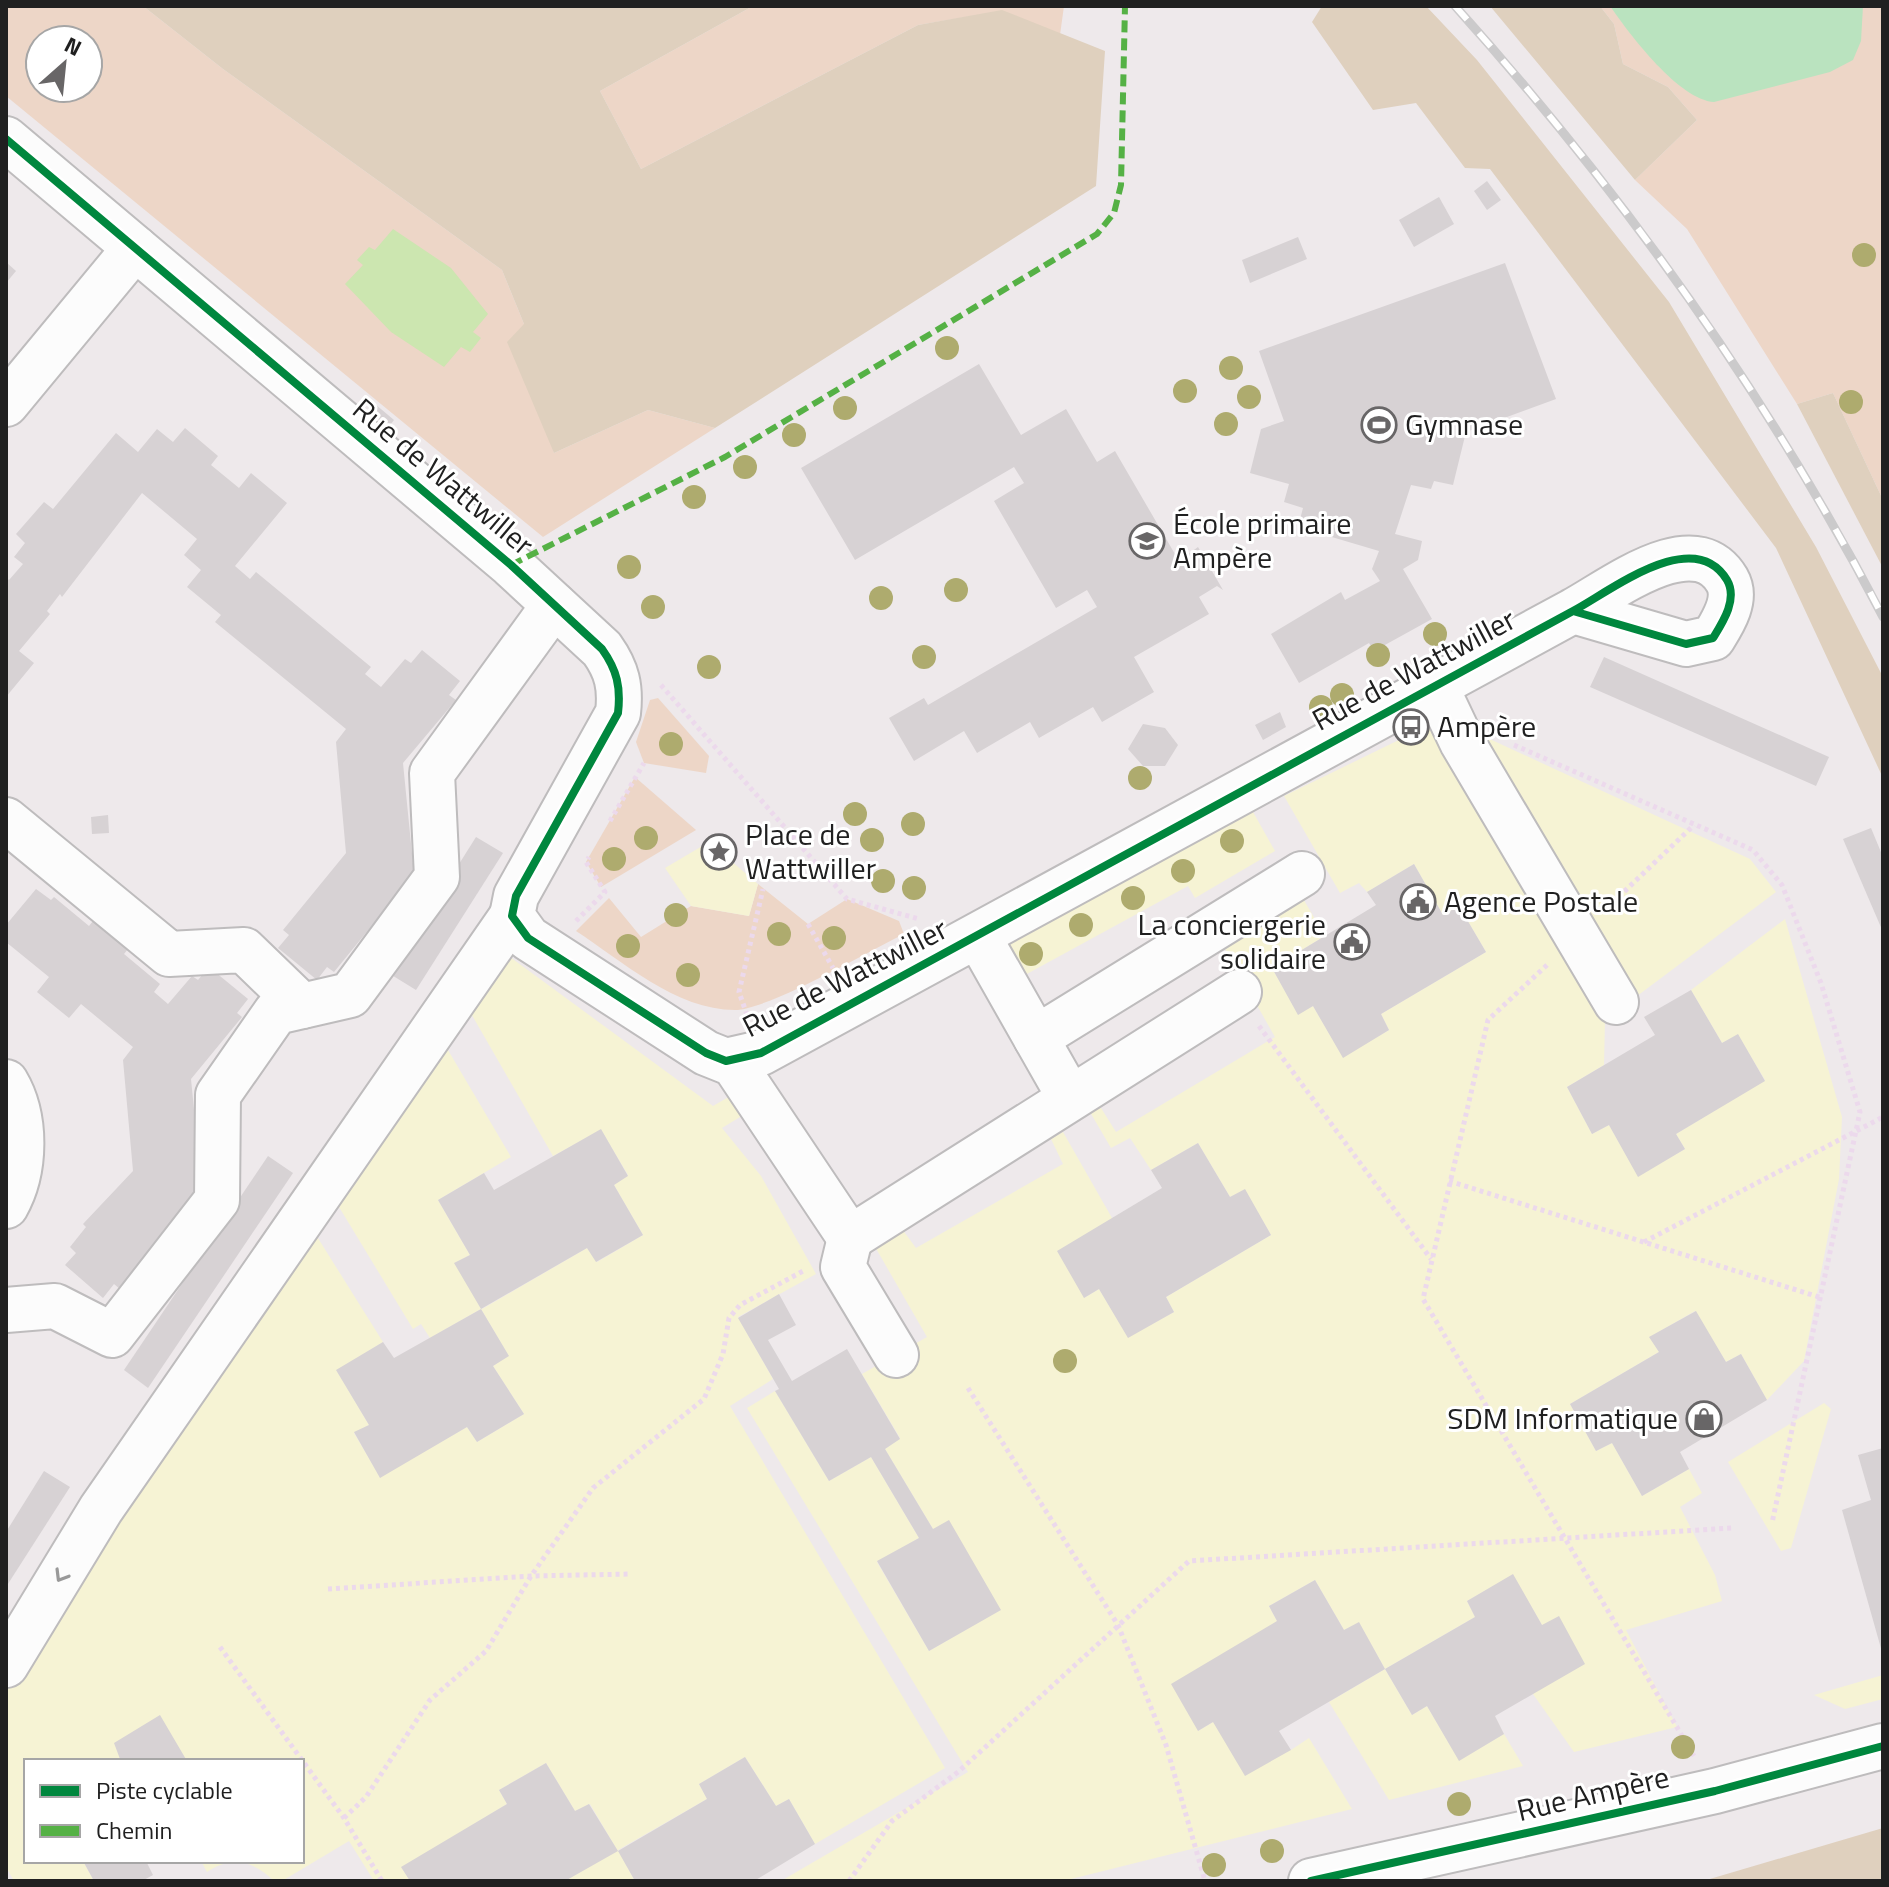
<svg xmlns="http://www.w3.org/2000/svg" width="1889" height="1887" font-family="'Titillium Web',sans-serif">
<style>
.grass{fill:#edd6c7;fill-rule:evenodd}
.forest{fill:#dfd0be}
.park{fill:#f6f3d4}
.pitch{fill:#cce6b0}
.water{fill:#bae3bf}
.building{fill:#d7d2d4}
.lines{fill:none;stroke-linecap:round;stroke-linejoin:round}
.minor-casing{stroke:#bebcbd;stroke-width:48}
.path{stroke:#ecd9ec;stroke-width:5;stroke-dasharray:4 4;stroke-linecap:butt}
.minor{stroke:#fcfcfc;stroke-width:44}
.rail-casing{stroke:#cbcacb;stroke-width:9}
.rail{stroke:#fff;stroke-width:6;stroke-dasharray:18;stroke-linecap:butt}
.quiet{stroke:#55b145;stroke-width:6;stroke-dasharray:12 6;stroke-linecap:butt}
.cycleway-casing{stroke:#fff;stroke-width:13}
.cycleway{stroke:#00873e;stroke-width:8}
.tree{fill:#aeab6e}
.oneway{stroke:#999}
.labels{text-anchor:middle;stroke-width:6;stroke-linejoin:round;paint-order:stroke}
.poi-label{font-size:30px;fill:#202020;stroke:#fff;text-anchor:start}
.street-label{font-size:30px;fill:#202020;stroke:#fff}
</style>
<rect width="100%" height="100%" fill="#eee9eb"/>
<g class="grass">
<path d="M6 6H143L223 69 502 270 524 324 554 453 648 410 715 428 543 537 6 96ZM40 40H88V88H40Z"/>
<path d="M753 6H1064L1060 35 1002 11 918 25 641 169 600 91Z"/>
<path d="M1600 6H1883V500L1833 393 1797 404 1687 229 1635 180 1697 120 1668 87 1623 64 1614 24Z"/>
<path d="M658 698 709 756 706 773 644 763 636 742 650 700Z"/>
<path d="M635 777 696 830 601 887 586 862Z"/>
<path d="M758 884 808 924 847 899 899 921 904 934C867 952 770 1009 735 1010 676 1010 622 961 576 931L609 898 641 937 691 906 749 916Z"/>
</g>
<g class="forest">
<path d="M143 6H753L600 91 641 169 918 25 1002 10 1105 51 1096 186 715 428 648 410 554 453 507 342 524 324 502 270 223 69Z"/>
<path d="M1322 6H1426L1477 60 1669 302 1816 547 1883 677V778L1776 548 1490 169 1465 168 1416 103 1373 110 1312 22Z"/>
<path d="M1490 6H1600L1614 24 1623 64 1668 87 1697 120 1635 180Z"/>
<path d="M1833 393 1883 500V568L1797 404Z"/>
<path d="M1883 1828V1881H1703Z"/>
</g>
<g class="park">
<path d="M1444 718 1750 859 1776 892 1605 1020 1604 1065 1567 1087 1592 1134 1609 1125 1638 1176 1685 1149 1676 1134 1765 1080 1738 1035 1722 1043 1691 990 1785 919 1842 1117 1839 1179 1804 1361 1767 1400 1741 1354 1726 1362 1695 1311 1650 1337 1659 1352 1570 1404 1596 1451 1612 1443 1642 1496 1689 1469 1702 1493 1680 1507 1715 1575 1722 1601 1626 1630 1677 1727 1574 1752 1533 1694 1542 1625 1513 1575 1467 1601 1475 1617 1385 1669 1412 1715 1427 1706 1459 1760 1504 1734 1523 1766 1389 1800 1329 1702 1385 1669 1359 1623 1344 1630 1315 1580 1269 1606 1277 1621 1198 1731 1213 1722 1291 1750 1309 1738 1352 1809 1063 1881H781L968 1772 747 1408 775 1391 829 1481 871 1457 919 1538 877 1562 929 1651 1000 1610 933 1529 885 1449 900 1438 862 1374 927 1337 874 1245 902 1229 916 1248 1063 1164 1051 1139 1063 1132 1112 1218 1084 1298 1099 1289 1128 1337 1174 1312 1166 1297 1271 1235 1245 1190 1230 1197 1198 1143 1151 1170 1130 1138 1111 1148 1090 1112 1101 1108 1116 1132 1275 1037 1216 933 1295 885 1325 936 1272 968 1298 1014 1313 1006 1343 1057 1389 1030 1381 1014 1486 952 1459 906 1443 915 1414 864 1367 892 1359 883 1340 893 1284 796Z"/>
<path d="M1253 812 1275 851 1195 898 1188 886 1025 975 995 950Z"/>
<path d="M709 842 758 884 749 916 691 906 665 868Z"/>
<path d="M506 954 713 1106 732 1095 745 1114 722 1128 761 1176 816 1274 738 1317 773 1379 730 1406 945 1768 815 1844 789 1799 776 1806 745 1757 699 1784 707 1799 618 1850 635 1881H565L617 1850 590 1804 575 1811 546 1763 499 1790 507 1804 402 1868 410 1881H374L349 1841 282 1881H274C253 1861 233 1855 207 1872L201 1861H302V1761H26V1861H83L94 1881H14L6 1867V1683L316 1235 383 1342 337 1371 369 1425 354 1433 380 1477 467 1427 477 1442 524 1414 493 1366 508 1355 481 1309 430 1338 421 1324 413 1329 336 1202 445 1045 511 1157 438 1200 470 1255 455 1263 482 1309 587 1248 597 1262 643 1235 614 1185 628 1175 601 1130 553 1156 469 1010Z"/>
<path d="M1824 1403 1831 1409 1791 1548 1781 1551 1728 1462Z"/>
<path d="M1883 1675V1699L1845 1709 1814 1695Z"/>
</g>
<path class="pitch" d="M393 229 451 268 488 314 473 332 481 338 470 352 461 347 444 367 391 332 345 284 363 265 357 260 369 247 375 250Z"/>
<path class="water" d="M1610 6H1863L1861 41 1853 60 1830 72 1714 102C1679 100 1630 35 1610 6Z"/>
<g class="building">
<path d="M1487 181 1501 200 1487 210 1474 191Z"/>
<path d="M1439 197 1454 224 1414 247 1399 220Z"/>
<path d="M1298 237 1307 259 1250 283 1242 260Z"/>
<path d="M6 262 16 271 6 283Z"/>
<path d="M1505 263 1556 399 1466 432 1453 485 1434 481 1431 489 1411 485 1395 534 1422 541 1418 560 1403 569 1432 619 1374 651 1369 643 1299 683 1271 634 1341 592 1345 600 1380 581 1372 569 1379 551 1298 527 1303 508 1284 502 1289 484 1250 473 1261 429 1284 421 1259 351Z"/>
<path d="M979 364 1021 435 1066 409 1097 462 1115 451 1179 561 1198 547 1223 590 1217 586 1199 597 1209 614 1134 657 1154 692 1102 722 1093 707 1039 738 1030 722 977 753 964 731 914 761 889 718 924 698 928 705 1097 607 1087 590 1056 608 994 501 1024 483 1014 467 855 560 801 468Z"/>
<path d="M375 404 394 420 388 428 369 411Z"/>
<path d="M185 428 218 456 211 465 239 488 251 473 287 503 235 566 250 579 256 572 371 667 365 674 381 687 405 659 411 663 422 650 460 681 449 695 456 700 403 763 414 874 334 972 327 967 317 980 278 948 289 935 283 930 346 853 336 742 346 729 215 622 221 615 187 587 201 570 184 555 197 539 142 493 62 597 60 594 47 611 50 614 19 651 34 663 6 697V578L9 580 23 564 14 557 25 543 16 534 44 502 53 509 116 433 138 452 157 429 173 442Z"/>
<path d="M1604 657 1829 757 1816 786 1590 687Z"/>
<path d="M1280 712 1286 727 1263 740 1255 725Z"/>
<path d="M1143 724 1165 728 1178 745 1165 766H1143L1128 749Z"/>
<path d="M108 815 109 833 92 834 91 817Z"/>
<path d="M1871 828 1883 857V932L1843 839Z"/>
<path d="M476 837 503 853 416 990 390 974Z"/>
<path d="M1414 864 1443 915 1459 906 1486 952 1381 1014 1389 1030 1343 1058 1313 1006 1298 1015 1272 968 1376 905 1367 892Z"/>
<path d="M36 889 51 900 54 897 89 926 101 911 135 940 124 954 160 984 154 992 168 1004 192 976 198 980 209 967 248 999 237 1013 242 1017 191 1079 202 1190 120 1289 114 1284 103 1298 65 1265 76 1253 70 1247 86 1227 83 1224 133 1171 123 1060 133 1047 81 1004 69 1018 37 992 49 977 6 942V925Z"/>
<path d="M1691 990 1722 1043 1738 1034 1765 1081 1676 1134 1685 1149 1638 1177 1609 1125 1592 1134 1567 1087 1655 1035 1644 1017Z"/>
<path d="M601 1129 628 1176 614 1185 643 1235 596 1262 587 1248 481 1309 454 1263 470 1255 438 1200 484 1173 494 1190Z"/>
<path d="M1198 1143 1230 1197 1245 1189 1271 1235 1166 1297 1174 1312 1128 1338 1099 1289 1084 1298 1057 1251 1162 1188 1151 1170Z"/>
<path d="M268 1156 293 1173 148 1388 124 1370Z"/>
<path d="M779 1294 796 1325 768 1340 792 1381 847 1349 900 1439 885 1449 933 1529 949 1520 1001 1610 929 1651 877 1561 919 1538 871 1457 829 1481 775 1391 779 1389 738 1318Z"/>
<path d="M481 1309 509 1356 493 1366 524 1414 477 1442 467 1427 380 1478 354 1432 369 1425 336 1370 383 1342 394 1358Z"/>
<path d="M1696 1311 1726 1362 1741 1354 1767 1400 1680 1452 1689 1469 1642 1496 1612 1443 1596 1451 1570 1404 1659 1352 1649 1337Z"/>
<path d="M1883 1448V1652H1882L1842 1510 1871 1500 1858 1455Z"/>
<path d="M44 1471 70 1487 6 1587V1532Z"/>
<path d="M1513 1574 1542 1625 1559 1616 1585 1664 1495 1716 1504 1734 1459 1761 1427 1706 1412 1715 1385 1669 1475 1617 1467 1601Z"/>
<path d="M1315 1580 1344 1630 1359 1622 1385 1669 1279 1731 1291 1750 1245 1776 1213 1722 1198 1731 1171 1684 1277 1621 1269 1606Z"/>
<path d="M160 1715 187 1761H116L120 1759 114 1743Z"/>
<path d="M745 1757 776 1806 789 1799 815 1844 754 1881H635L618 1851 707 1799 699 1784Z"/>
<path d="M546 1763 575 1811 589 1804 618 1851 565 1881H410L401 1867 507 1804 499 1790Z"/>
<path d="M83 1861H146L153 1875 142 1881H94Z"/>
</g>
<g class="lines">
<defs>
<g id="minor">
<path d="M6 139 511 565 602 649C617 670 621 687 618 713L516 896 512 916 528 938 706 1053 726 1061 761 1053 1573 611 1686 644 1713 638C1723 622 1738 599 1727 580 1694 525 1612 590 1573 611"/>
<path d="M6 404 135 248"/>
<path d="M1435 685 1462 742 1616 1002"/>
<path d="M6 820 169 954 244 950 302 1006"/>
<path d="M978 936 1070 1098"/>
<path d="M1036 1038 1302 874"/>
<path d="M731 1060 850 1238 1239 992"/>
<path d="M6 1082C27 1117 26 1171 6 1206"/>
<path d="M850 1238 843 1267 896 1355"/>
<path d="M6 1310 55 1306 112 1335 217 1200 218 1095 276 1012 350 995 437 877 432 773 554 605"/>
<path d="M6 1665 101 1509 512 916"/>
<path d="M1311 1881 1715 1791 1883 1746"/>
</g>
</defs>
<use href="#minor" class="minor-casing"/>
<g class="path">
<path d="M661 685 847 899 919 919"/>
<path d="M1514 745 1753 850 1782 885 1821 983 1860 1112 1772 1523"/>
<path d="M610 821 644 763"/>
<path d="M1607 908 1694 825"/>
<path d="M576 921 605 892 586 862 589 857"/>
<path d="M808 924 833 968"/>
<path d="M1547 965 1488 1020 1423 1299 1694 1756"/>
<path d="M747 1015 739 992 763 889"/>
<path d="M1259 1026 1431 1259"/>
<path d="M1449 1181 1822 1298"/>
<path d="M1644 1242 1883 1117"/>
<path d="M968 1388 1118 1625 1166 1745 1205 1881"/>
<path d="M328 1589 531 1576 631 1574"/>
<path d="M220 1647 344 1818 382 1881"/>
<path d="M344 1818 366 1797 430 1700 486 1651 531 1576 593 1488 704 1399 723 1354 729 1318 740 1305 805 1270"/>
<path d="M849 1881 892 1821 958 1772 1189 1561 1732 1528"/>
</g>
<use href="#minor" class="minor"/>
<defs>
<path id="rail" d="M1455 6C1622 192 1768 395 1883 617"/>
</defs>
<use href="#rail" class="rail-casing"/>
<use href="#rail" class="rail"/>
<path class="quiet" d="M511 565 725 457 1097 234 1114 213 1121 185 1125 6"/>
<defs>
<g id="cycleway">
<path d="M6 139 511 565 602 649C617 670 621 687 618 713L516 896 512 916 528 938 706 1053 726 1061 761 1053 1573 611 1686 644 1713 638C1723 622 1738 599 1727 580 1694 525 1612 590 1573 611"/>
<path d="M1311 1881 1715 1791 1883 1746"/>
</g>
</defs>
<use href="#cycleway" class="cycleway-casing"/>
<use href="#cycleway" class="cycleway"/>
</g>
<g class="tree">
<circle cx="1864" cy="255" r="12"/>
<circle cx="947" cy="348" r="12"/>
<circle cx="1231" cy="368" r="12"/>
<circle cx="1185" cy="391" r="12"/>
<circle cx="1249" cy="397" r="12"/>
<circle cx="1851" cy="402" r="12"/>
<circle cx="845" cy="408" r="12"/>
<circle cx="1226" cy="424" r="12"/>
<circle cx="794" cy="435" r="12"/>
<circle cx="745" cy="467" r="12"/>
<circle cx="694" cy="497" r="12"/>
<circle cx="629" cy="567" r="12"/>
<circle cx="956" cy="590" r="12"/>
<circle cx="881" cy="598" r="12"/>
<circle cx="653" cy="607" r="12"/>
<circle cx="1435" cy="634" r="12"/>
<circle cx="1378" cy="655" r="12"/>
<circle cx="924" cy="657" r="12"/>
<circle cx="709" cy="667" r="12"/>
<circle cx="1342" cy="695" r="12"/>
<circle cx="1321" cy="707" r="12"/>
<circle cx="671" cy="744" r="12"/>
<circle cx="1140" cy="778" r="12"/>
<circle cx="855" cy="814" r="12"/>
<circle cx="913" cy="824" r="12"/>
<circle cx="646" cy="838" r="12"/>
<circle cx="872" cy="840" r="12"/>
<circle cx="1232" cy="841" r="12"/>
<circle cx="614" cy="859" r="12"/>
<circle cx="1183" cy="871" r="12"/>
<circle cx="883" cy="881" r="12"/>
<circle cx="914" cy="888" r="12"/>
<circle cx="1133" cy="898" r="12"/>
<circle cx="676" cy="915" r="12"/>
<circle cx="1081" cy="925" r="12"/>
<circle cx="779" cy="934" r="12"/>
<circle cx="834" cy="938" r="12"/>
<circle cx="628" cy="946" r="12"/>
<circle cx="1031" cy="954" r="12"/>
<circle cx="688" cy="975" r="12"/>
<circle cx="1065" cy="1361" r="12"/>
<circle cx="1683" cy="1747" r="12"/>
<circle cx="1459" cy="1804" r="12"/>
<circle cx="1272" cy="1851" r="12"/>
<circle cx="1214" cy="1865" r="12"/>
</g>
<defs><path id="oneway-chevron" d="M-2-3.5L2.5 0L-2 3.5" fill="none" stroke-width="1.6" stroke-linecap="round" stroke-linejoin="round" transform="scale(2)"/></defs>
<use class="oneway" href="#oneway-chevron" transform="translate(61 1576) rotate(121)"/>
<defs>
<symbol id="stadium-ring" viewBox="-11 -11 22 22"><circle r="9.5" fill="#fff" stroke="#686667" stroke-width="1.5"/><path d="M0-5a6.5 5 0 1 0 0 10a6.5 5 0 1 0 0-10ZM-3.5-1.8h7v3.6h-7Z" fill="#686667"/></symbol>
<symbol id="school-ring" viewBox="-11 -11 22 22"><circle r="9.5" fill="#fff" stroke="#686667" stroke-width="1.5"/><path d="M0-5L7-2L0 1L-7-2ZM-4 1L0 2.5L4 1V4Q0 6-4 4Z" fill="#686667"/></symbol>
<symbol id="bus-ring" viewBox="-11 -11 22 22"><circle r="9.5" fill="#fff" stroke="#686667" stroke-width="1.5"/><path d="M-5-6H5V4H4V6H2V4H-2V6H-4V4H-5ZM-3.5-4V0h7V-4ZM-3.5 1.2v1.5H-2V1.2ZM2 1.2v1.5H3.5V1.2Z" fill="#686667"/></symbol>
<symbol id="sight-ring" viewBox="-11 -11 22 22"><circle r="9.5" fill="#fff" stroke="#686667" stroke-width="1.5"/><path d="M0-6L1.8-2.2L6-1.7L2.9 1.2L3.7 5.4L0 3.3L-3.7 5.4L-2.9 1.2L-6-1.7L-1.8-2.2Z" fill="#686667"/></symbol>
<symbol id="civic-ring" viewBox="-11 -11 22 22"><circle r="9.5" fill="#fff" stroke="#686667" stroke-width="1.5"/><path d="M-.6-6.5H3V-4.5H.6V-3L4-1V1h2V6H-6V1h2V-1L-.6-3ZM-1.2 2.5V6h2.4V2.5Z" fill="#686667"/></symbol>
<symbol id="shop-ring" viewBox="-11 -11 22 22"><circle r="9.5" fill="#fff" stroke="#686667" stroke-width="1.5"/><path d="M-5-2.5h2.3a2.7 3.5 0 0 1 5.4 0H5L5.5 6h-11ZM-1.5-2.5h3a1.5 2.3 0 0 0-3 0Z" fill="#686667"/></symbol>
</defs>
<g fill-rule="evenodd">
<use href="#stadium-ring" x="1359" y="405" width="40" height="40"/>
<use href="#school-ring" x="1127" y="521" width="40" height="40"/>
<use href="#bus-ring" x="1391" y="707" width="40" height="40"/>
<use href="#sight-ring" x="699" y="832" width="40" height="40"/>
<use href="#civic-ring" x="1398" y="882" width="40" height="40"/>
<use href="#civic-ring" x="1332" y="922" width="40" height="40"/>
<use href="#shop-ring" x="1684" y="1399" width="40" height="40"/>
</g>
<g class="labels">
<g class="poi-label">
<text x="1405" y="435">Gymnase</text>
<text x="1173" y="534">École primaire<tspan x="1173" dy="34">Ampère</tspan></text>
<text x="1437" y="737">Ampère</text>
<text x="745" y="845">Place de<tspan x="745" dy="34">Wattwiller</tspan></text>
<text x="1444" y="912">Agence Postale</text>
<text x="1326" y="935" text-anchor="end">La conciergerie<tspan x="1326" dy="34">solidaire</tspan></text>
<text x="1678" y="1429" text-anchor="end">SDM Informatique</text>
</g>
<g class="street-label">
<text transform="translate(443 477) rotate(40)" y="10">Rue de Wattwiller</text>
<text transform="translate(1414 670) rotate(-28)" y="10">Rue de Wattwiller</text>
<text transform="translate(845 978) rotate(-27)" y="10">Rue de Wattwiller</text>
<text transform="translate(1593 1794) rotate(-13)" y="10">Rue Ampère</text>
</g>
</g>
<rect width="1889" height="1887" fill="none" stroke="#202020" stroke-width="16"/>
<rect x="24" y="1759" width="280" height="104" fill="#ffffff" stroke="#a6a6a6" stroke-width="2"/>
<rect x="40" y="1785" width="40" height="12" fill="#00873e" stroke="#a6a6a6" stroke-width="2"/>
<text x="96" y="1799" font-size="24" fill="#202020">Piste cyclable</text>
<rect x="40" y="1825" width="40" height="12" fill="#55b145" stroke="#a6a6a6" stroke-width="2"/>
<text x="96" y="1839" font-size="24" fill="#202020">Chemin</text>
<g transform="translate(64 64) rotate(27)"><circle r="38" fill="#ffffff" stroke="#a6a6a6" stroke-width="2"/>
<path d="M0-6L14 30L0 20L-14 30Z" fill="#686667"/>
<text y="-12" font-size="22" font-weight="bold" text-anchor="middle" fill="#202020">N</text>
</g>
</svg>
